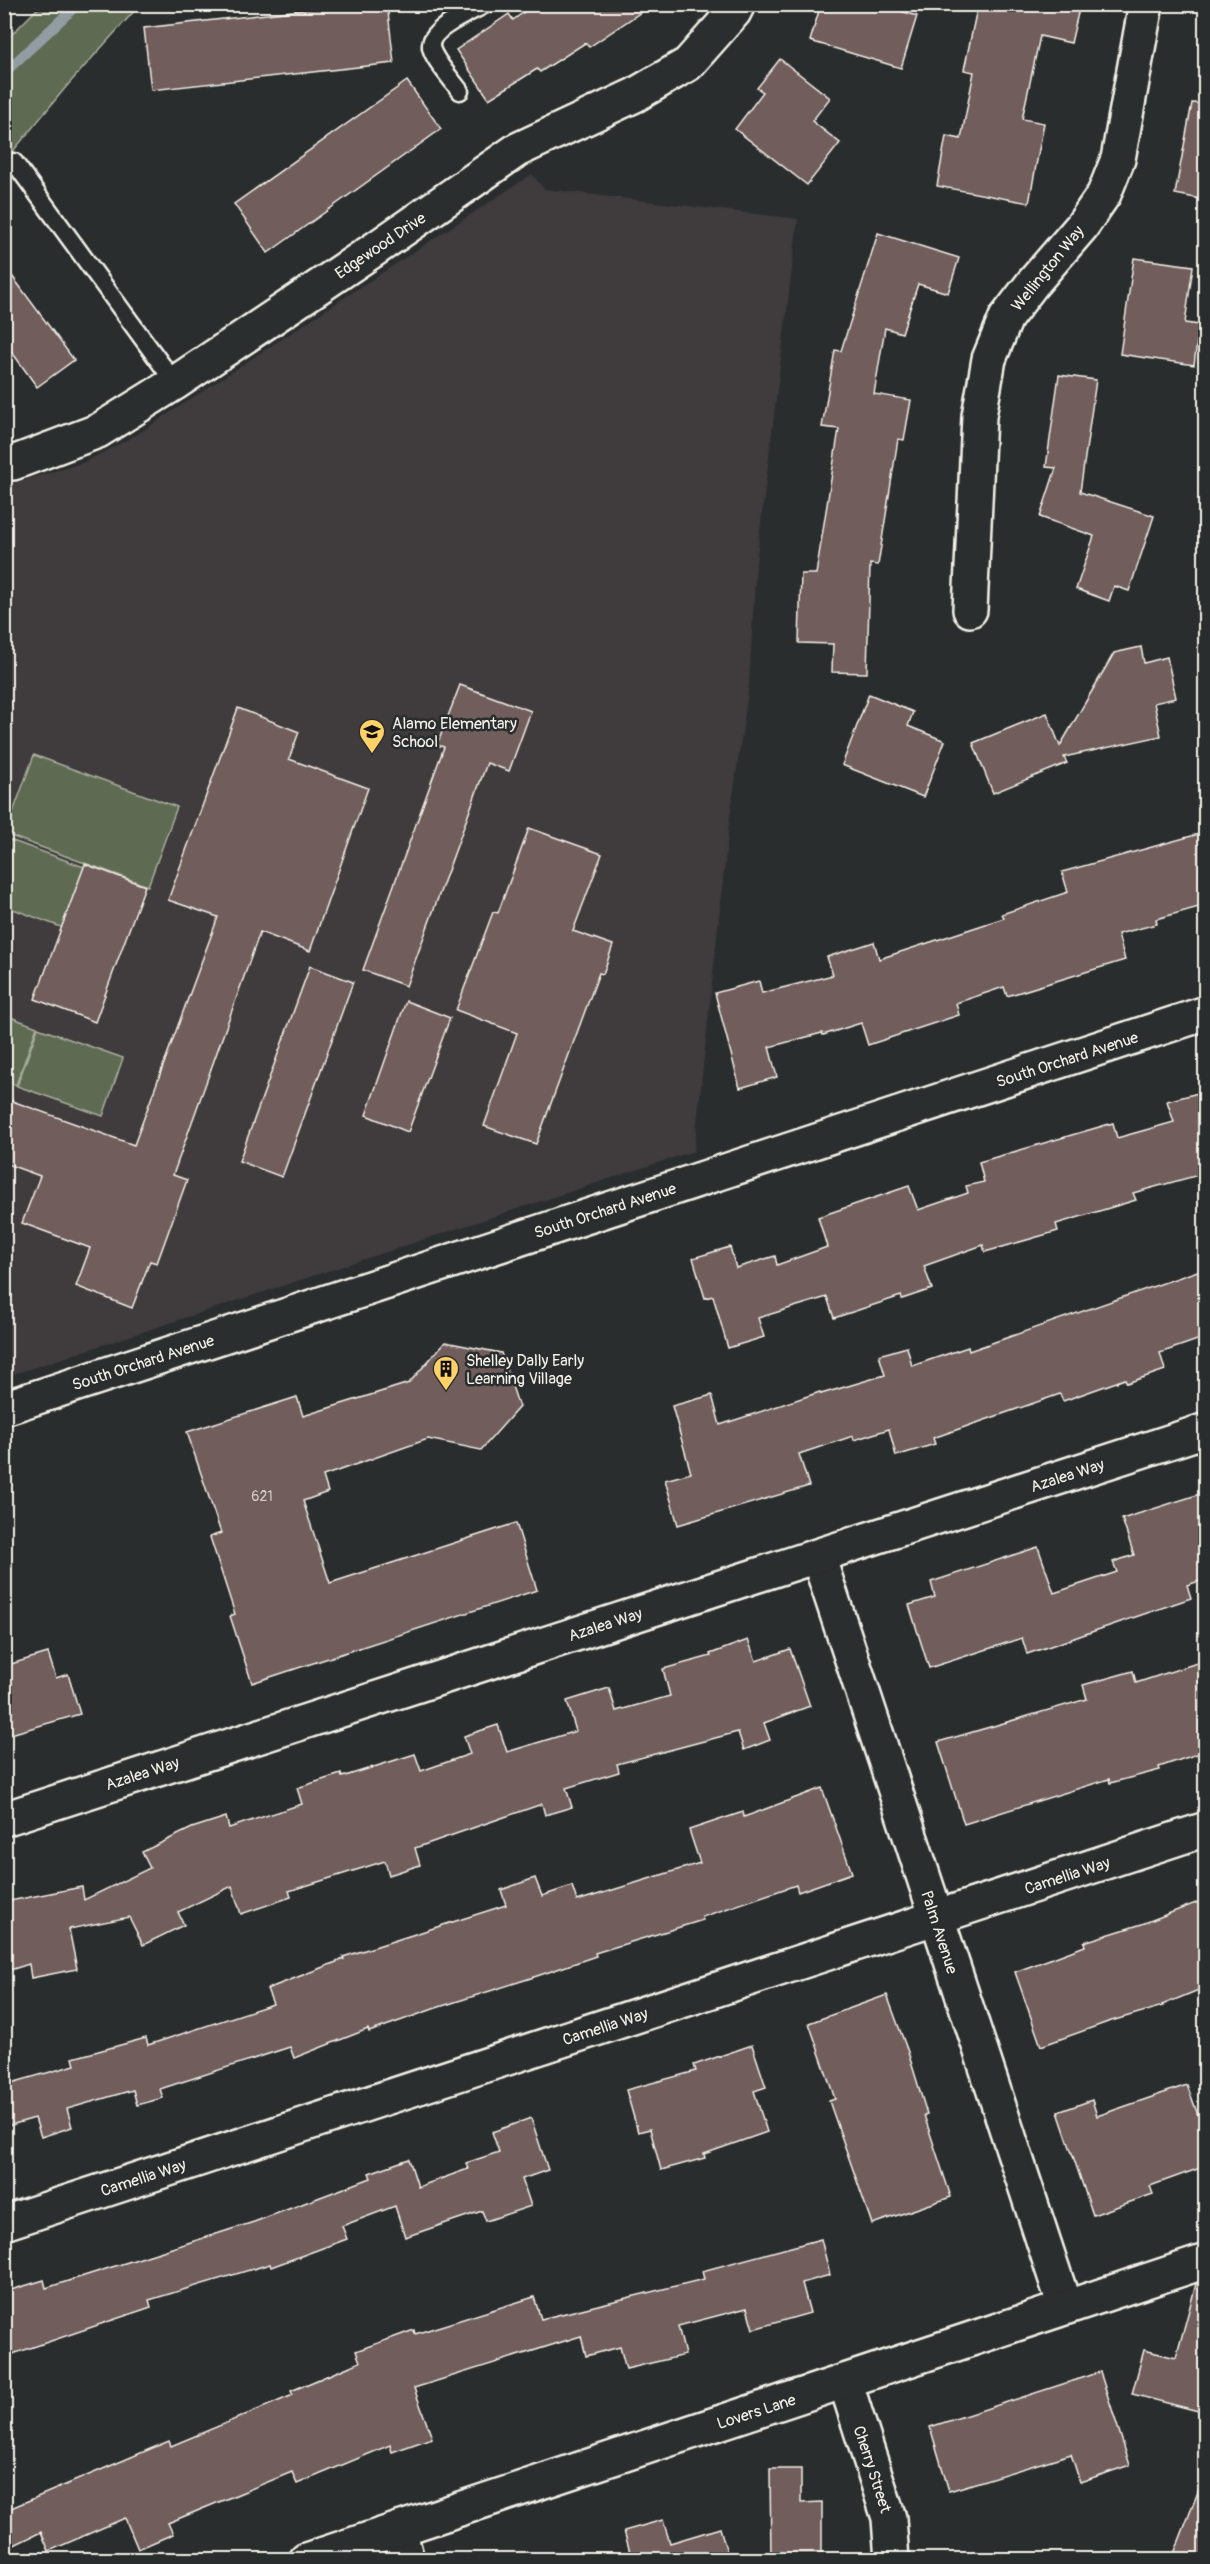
<svg xmlns="http://www.w3.org/2000/svg" width="1210" height="2564" font-family="Pangolin,sans-serif">
<style>
.built{fill:#3f3b3c}
.green{fill:#5e6b52;stroke:#a9ae9d;stroke-width:1.5}
.lines{fill:none;stroke-linecap:round;stroke-linejoin:round}
.stream{stroke:#919da2;stroke-width:10}
.building{fill:#705d5c;stroke:#f4f1e8;stroke-width:1.5}
.service-casing{stroke:#f4f1e8;stroke-width:21}
.minor-casing{stroke:#f4f1e8;stroke-width:38}
.tertiary-casing{stroke:#f4f1e8;stroke-width:38}
.service{stroke:#2a2d2e;stroke-width:16}
.minor{stroke:#2a2d2e;stroke-width:33}
.tertiary{stroke:#2a2d2e;stroke-width:33}
.labels{text-anchor:middle;stroke-width:5;stroke-linejoin:round;paint-order:stroke}
.number-label{font-size:14px;fill:#d3ccc5}
.street-label{font-size:16px;fill:#f4f1e8;stroke:#2a2d2e}
.poi-label{font-size:16px;fill:#f4f1e8;stroke:#2a2d2e;text-anchor:start}
</style>
<rect width="100%" height="100%" fill="#2a2d2e"/>
<filter id="ink" filterUnits="userSpaceOnUse"><feTurbulence type="fractalNoise" baseFrequency=".0167" numOctaves="2"/><feDisplacementMap in="SourceGraphic" scale="12" xChannelSelector="R" yChannelSelector="G"/><feConvolveMatrix kernelMatrix="1 2 1 2 8 2 1 2 1" color-interpolation-filters="sRGB"/></filter>
<g filter="url(#ink)">
<path class="built" d="M532 174 544 189 798 219 756 563 749 685 729 824 694 1151 5 1377 4 486 85 462 136 435Z"/>
<g class="green">
<path d="M41 5H158L137 8 66 87 5 161 4 42Z"/>
<path d="M34 755 177 807 148 886 5 834Z"/>
<path d="M10 840 95 871 74 932 5 906 4 856Z"/>
<path d="M5 1015 37 1027 16 1085 5 1081Z"/>
<path d="M38 1028 123 1058 103 1116 17 1086Z"/>
</g>
<g class="lines">
<path class="stream" d="M4 73 78 4"/>
</g>
<g class="building">
<path d="M355 4H387L394 63 151 90 144 28Z"/>
<path d="M535 4H653L589 47 585 43 540 72 537 69 489 99 456 50 509 14 513 20Z"/>
<path d="M821 4H878L917 16 901 68 810 41Z"/>
<path d="M978 4H1059L1079 9 1071 43 1040 36 1022 119 1044 123 1029 203 937 186 946 136 961 139 974 72 964 70Z"/>
<path d="M780 59 830 98 812 121 840 143 807 185 735 129 763 92 757 88Z"/>
<path d="M407 81 441 129 268 253 234 204Z"/>
<path d="M1192 103 1206 104V200L1175 194Z"/>
<path d="M878 233 959 258 948 293 918 284 902 333 885 328 874 394 911 400 904 440 898 439 878 565 870 564 867 673 832 672 833 644 799 643 801 574H816L839 429 822 427 835 350 841 351Z"/>
<path d="M1134 258 1193 266 1185 323 1199 325 1194 365 1120 354Z"/>
<path d="M4 265 74 360 37 387 4 341Z"/>
<path d="M1059 375 1096 380 1080 492 1154 516 1129 591 1114 586 1109 601 1076 589 1094 536 1040 517 1056 468 1046 467Z"/>
<path d="M1141 647 1144 663 1167 657 1176 698 1154 703 1161 736 1064 757 1067 763 993 793 973 743 1047 713 1060 746 1114 653Z"/>
<path d="M460 685 531 711 509 771 487 763 406 986 363 970 444 747 437 745Z"/>
<path d="M869 694 913 712 908 726 945 741 923 797 842 765Z"/>
<path d="M238 708 299 732 289 759 368 788 310 951 260 932 173 1175 187 1180 157 1263 150 1261 132 1308 76 1286 90 1248 22 1223 40 1176 4 1163V1098L134 1145 218 917 168 900Z"/>
<path d="M529 828 602 854 573 931 613 945 603 974 599 973 536 1144 484 1126 517 1033 456 1010 493 912 498 913Z"/>
<path d="M1206 832V905L1156 919 1157 924 1118 934 1125 960 1007 996 1004 987 956 1003 959 1015 868 1045 861 1023 823 1035 822 1033 769 1047 777 1077 740 1088 715 993 759 981 762 993 833 975 827 957 874 942 879 959 1004 918 1002 914 1068 892 1062 872Z"/>
<path d="M85 864 145 886 95 1022 35 999Z"/>
<path d="M310 966 353 982 282 1177 239 1161Z"/>
<path d="M406 1001 450 1018 408 1132 366 1115Z"/>
<path d="M1206 1091V1173L1133 1193 1136 1200 1056 1224 1058 1231 985 1252 983 1245 924 1266 932 1289 902 1299 901 1296 834 1318 827 1297 758 1318 764 1337 728 1348 713 1296 705 1298 693 1258 730 1247 736 1268 775 1256 777 1265 827 1247 818 1217 909 1186 918 1210 968 1193 966 1186 984 1182 979 1162 1113 1123 1117 1138 1174 1122 1167 1101Z"/>
<path d="M1206 1268V1337L1160 1353 1165 1370 1127 1383 1125 1379 1063 1401 1060 1394 933 1438 935 1444 896 1456 889 1429 854 1440 853 1436 799 1454 809 1486 678 1525 665 1480 691 1473 672 1406 712 1395 720 1425 820 1392 821 1394 885 1375 879 1355 907 1347 912 1366 968 1347 969 1351Z"/>
<path d="M445 1342 501 1353 519 1407 481 1450 428 1439 323 1476 328 1492 303 1501 330 1583 516 1523 537 1590 252 1683 230 1616 235 1614 210 1537 221 1533 187 1432 297 1397 303 1416 409 1383Z"/>
<path d="M1206 1492V1579L1187 1585 1191 1598 1027 1654 1022 1638 929 1668 909 1605 935 1597 931 1582 1038 1547 1054 1593 1117 1572 1113 1562 1134 1555 1122 1519Z"/>
<path d="M748 1640 756 1661 790 1649 810 1706 764 1723 770 1740 744 1750 738 1732 617 1764 619 1772 566 1788 572 1807 545 1815 542 1804 415 1848 420 1865 389 1875 385 1861 289 1891 291 1897 241 1914 232 1886 178 1912 184 1925 143 1945 129 1917 69 1929 77 1969 31 1978 29 1964 4 1972V1902L82 1887 84 1900 150 1868 142 1852 192 1828 226 1817 229 1828 302 1804 297 1788 341 1774 342 1777 415 1754 421 1771 470 1754 464 1736 498 1725 507 1752 576 1731 567 1701 609 1688 616 1711 670 1696 663 1669 711 1656 710 1654Z"/>
<path d="M48 1653 56 1678 68 1674 80 1714 4 1736V1666Z"/>
<path d="M1206 1660V1751L1159 1767 1160 1770 1110 1783 1109 1779 964 1824 938 1742 1087 1699 1083 1685 1133 1671 1136 1683Z"/>
<path d="M822 1788 852 1873 798 1892 796 1885 702 1917 703 1920 595 1953 596 1956 531 1978 436 2008 369 2032 368 2029 294 2058 290 2047 160 2089 163 2098 137 2105 133 2090 67 2109 72 2127 41 2137 35 2118 4 2127V2085L75 2065 73 2058 146 2038 148 2045 273 2004 267 1989 344 1959 343 1957 506 1905 501 1890 535 1878 542 1896 572 1886 577 1901 700 1863 689 1830 743 1812 744 1817Z"/>
<path d="M1206 1899V1987L1162 2005 1163 2006 1108 2022 1041 2046 1015 1972 1085 1946 1084 1942 1142 1924Z"/>
<path d="M887 1995 908 2052 927 2114 924 2115 951 2197 872 2224 829 2101 835 2099 809 2023Z"/>
<path d="M752 2045 766 2087 754 2091 767 2132 704 2154 705 2158 661 2170 650 2129 638 2132 626 2090 696 2071 694 2065Z"/>
<path d="M1187 2085 1206 2137V2166L1150 2186 1153 2194 1093 2215 1058 2112 1092 2100 1097 2116Z"/>
<path d="M531 2118 548 2170 522 2179 531 2206 486 2221 482 2211 405 2237 395 2206 342 2226 347 2239 271 2267 270 2264 149 2300 151 2307 4 2357V2292L44 2280 46 2288 254 2222 371 2178 369 2173 409 2159 418 2187 468 2169 466 2163 499 2152 492 2132Z"/>
<path d="M821 2239 830 2275 802 2283 810 2313 753 2329 747 2308 678 2326 685 2355 626 2369 620 2347 586 2356 581 2336 414 2388 432 2438 392 2452 390 2445 297 2484 292 2472 168 2523 173 2534 138 2549 125 2518 49 2551 41 2532 4 2550V2511L169 2441 171 2446 293 2395 291 2391 360 2362 356 2351 414 2330 415 2334 534 2297 541 2319 704 2279 702 2271Z"/>
<path d="M1202 2282 1206 2283V2413L1132 2394 1144 2350 1176 2358 1196 2284Z"/>
<path d="M1100 2372 1130 2465 1080 2482 1071 2454 949 2491 930 2427Z"/>
<path d="M770 2469H801V2503L822 2502V2559H771Z"/>
<path d="M1203 2479H1206V2559H1172Z"/>
<path d="M663 2520 670 2543 720 2528 729 2559H632L624 2531Z"/>
</g>
<g class="lines">
<defs>
<g id="service">
<path d="M460 91C453 81 433 59 431 47 429 28 472 12 486 4"/>
<path d="M14 162 175 383"/>
</g>
<g id="minor">
<path d="M4 463H13L98 431 175 383 375 249 517 150 635 95 688 64 734 12 738 4"/>
<path d="M970 610 979 416 989 359 1006 318 1032 284 1082 226 1104 194 1118 159 1146 4"/>
<path d="M818 1556 1065 2307"/>
<path d="M4 1819 1206 1430"/>
<path d="M4 2223 1206 1829"/>
<path d="M845 2381 889 2518 892 2560"/>
<path d="M399 2529 407 2560"/>
<path d="M306 2560 1206 2261"/>
</g>
<path id="tertiary" d="M4 1408 1206 1013"/>
</defs>
<use href="#service" class="service-casing"/>
<use href="#minor" class="minor-casing"/>
<use href="#tertiary" class="tertiary-casing"/>
<use href="#service" class="service"/>
<use href="#minor" class="minor"/>
<use href="#tertiary" class="tertiary"/>
</g>
</g>
<defs>
<symbol id="school-pin" viewBox="-11 -11 22 30"><path d="M0 17L-7.5 6A9.5 9.5 0 1 1 7.5 6Z" fill="#ffd166" stroke="#2a2d2e"/><path d="M0-5L7-2L0 1L-7-2ZM-4 1L0 2.5L4 1V4Q0 6-4 4Z" fill="#111"/></symbol>
<symbol id="building-pin" viewBox="-11 -11 22 30"><path d="M0 17L-7.5 6A9.5 9.5 0 1 1 7.5 6Z" fill="#ffd166" stroke="#2a2d2e"/><path d="M-4-6H4V6H1V3H-1V6H-4ZM-2.5-4.3h1.7v1.8h-1.7ZM.8-4.3h1.7v1.8H.8ZM-2.5-1h1.7V.8h-1.7ZM.8-1h1.7V.8H.8Z" fill="#111"/></symbol>
</defs>
<g fill-rule="evenodd">
<use href="#school-pin" x="357" y="717" width="30" height="40"/>
<use href="#building-pin" x="431" y="1354" width="30" height="40"/>
</g>
<g class="labels">
<g class="number-label">
<text x="262" y="1501">621</text>
</g>
<g class="street-label">
<text transform="translate(380 245) rotate(-34)" y="6">Edgewood Drive</text>
<text transform="translate(1047 268) rotate(-51)" y="6">Wellington Way</text>
<text transform="translate(1067 1059) rotate(-18)" y="6">South Orchard Avenue</text>
<text transform="translate(605 1210) rotate(-18)" y="6">South Orchard Avenue</text>
<text transform="translate(143 1362) rotate(-18)" y="6">South Orchard Avenue</text>
<text transform="translate(1067 1475) rotate(-18)" y="6">Azalea Way</text>
<text transform="translate(605 1624) rotate(-18)" y="6">Azalea Way</text>
<text transform="translate(142 1773) rotate(-18)" y="6">Azalea Way</text>
<text transform="translate(1067 1875) rotate(-18)" y="6">Camellia Way</text>
<text transform="translate(940 1932) rotate(72)" y="6">Palm Avenue</text>
<text transform="translate(605 2026) rotate(-18)" y="6">Camellia Way</text>
<text transform="translate(143 2177) rotate(-18)" y="6">Camellia Way</text>
<text transform="translate(756 2411) rotate(-18)" y="6">Lovers Lane</text>
<text transform="translate(873 2469) rotate(72)" y="6">Cherry Street</text>
</g>
<g class="poi-label">
<text x="392" y="729">Alamo Elementary<tspan x="392" dy="18">School</tspan></text>
<text x="466" y="1366">Shelley Dally Early<tspan x="466" dy="18">Learning Village</tspan></text>
</g>
</g>
<rect width="1210" height="2564" fill="none" stroke="#2a2d2e" stroke-width="24"/>
<rect x="12" y="12" width="1186" height="2540" fill="none" stroke="#f4f1e8" stroke-width="2" filter="url(#ink)"/>
</svg>
